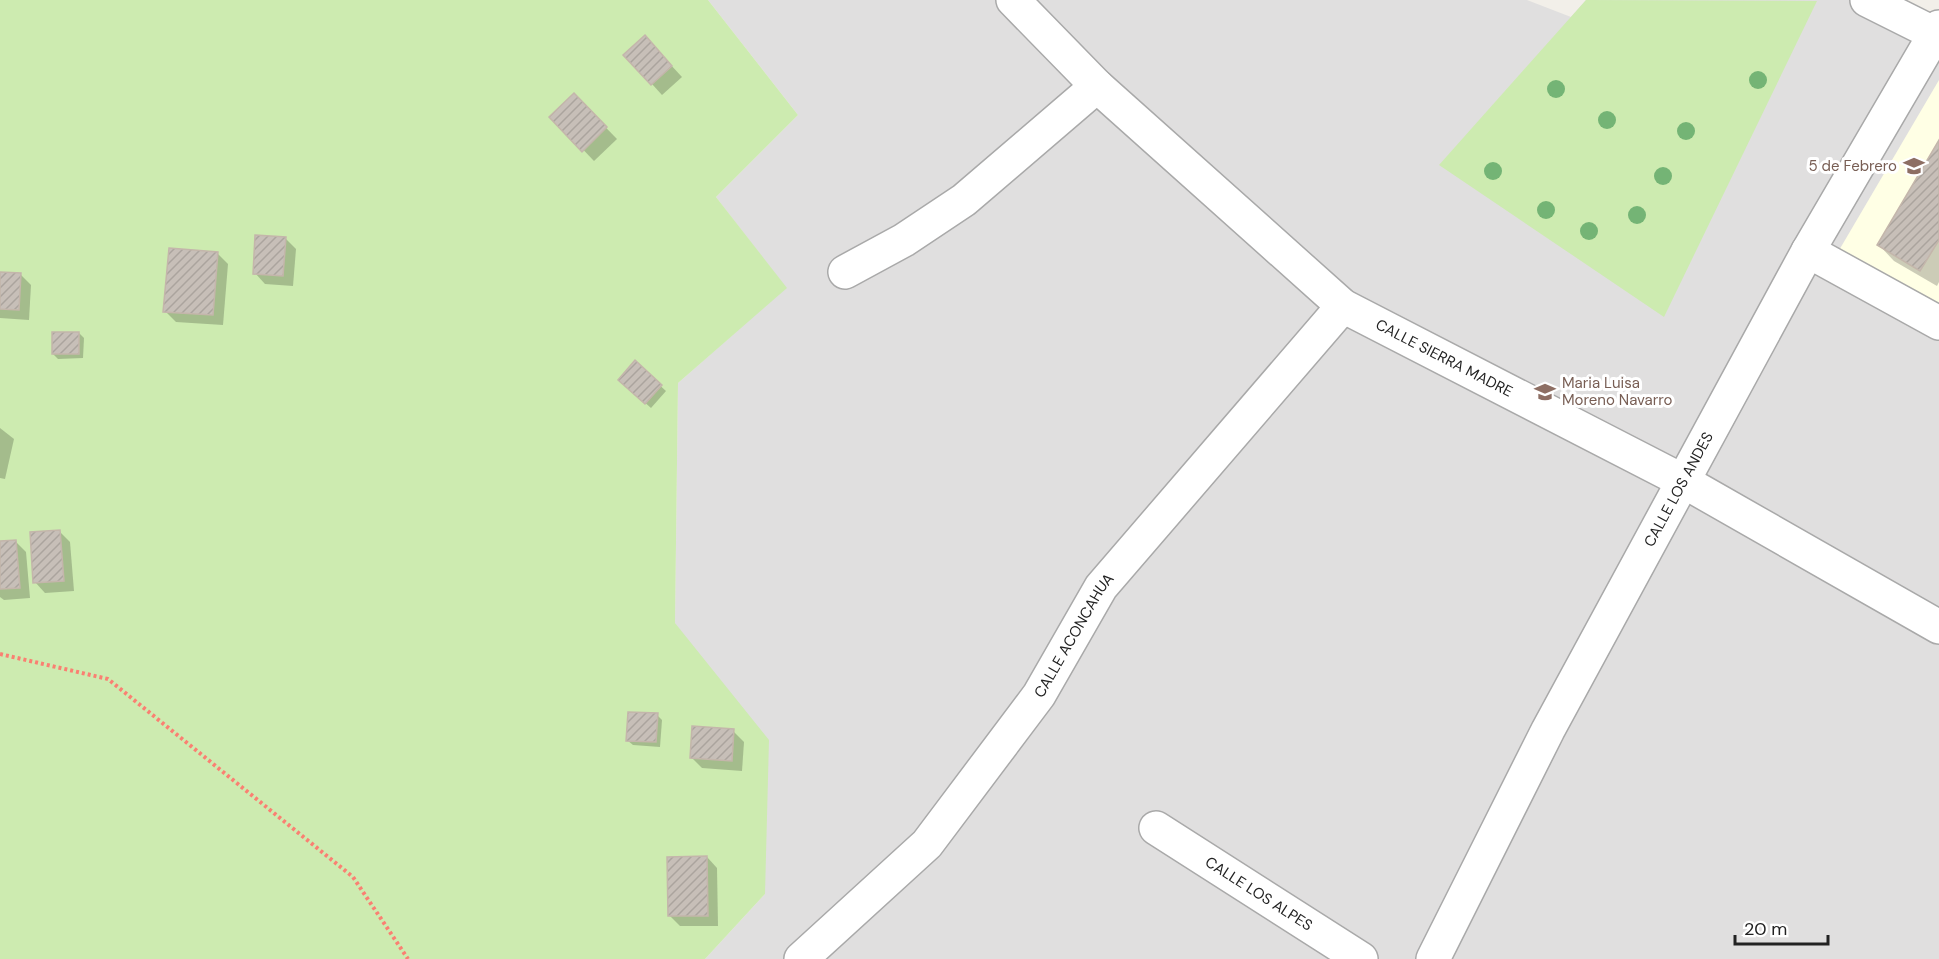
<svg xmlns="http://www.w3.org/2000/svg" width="1939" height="959" font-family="'DM Sans',sans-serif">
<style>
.residential{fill:#e0dfdf}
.education{fill:#ffffe5}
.grass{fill:#cdebb0}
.shadow{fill:#0003}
.building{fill:url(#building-hatch);stroke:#c4b6ab;stroke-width:1.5}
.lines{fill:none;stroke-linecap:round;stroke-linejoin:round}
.minor-casing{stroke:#a9a9a9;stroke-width:36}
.path{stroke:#fa8072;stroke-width:4;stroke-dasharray:3 3;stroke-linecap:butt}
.minor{stroke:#fff;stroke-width:33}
.tree{fill:#74b475}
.labels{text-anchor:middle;stroke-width:6;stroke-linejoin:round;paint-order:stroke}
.education-label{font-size:15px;fill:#785e54;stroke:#fff;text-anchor:end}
.street-label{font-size:15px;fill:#222;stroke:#fff}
</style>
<defs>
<pattern id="building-hatch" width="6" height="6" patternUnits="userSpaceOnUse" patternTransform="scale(1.5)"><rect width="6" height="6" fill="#c7bfb8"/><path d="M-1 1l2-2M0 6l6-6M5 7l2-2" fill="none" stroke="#aba49e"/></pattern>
</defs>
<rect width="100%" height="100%" fill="#f2efe9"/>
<path class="residential" d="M708 0H1527L1571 17 1586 0H1849L1939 47V959H705L765 894 675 623 678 383 786 288 716 197 798 115Z"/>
<path class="education" d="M1939 80V307L1838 252Z"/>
<g class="grass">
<path d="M0 0H708L798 115 716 197 787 288 678 383 675 623 769 740 765 894 705 959H0Z"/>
<path d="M1586 0 1817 1 1664 317 1439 165Z"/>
</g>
<g class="shadow">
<path d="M655 48 682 77 662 95 652 84Z"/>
<path d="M574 95 617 139 594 161 552 117Z"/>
<path d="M1939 143V282L1937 286 1894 261 1879 245Z"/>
<path d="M285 238 296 249 293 286 265 284 255 273Z"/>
<path d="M217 253 228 264 223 325 176 322 165 311Z"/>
<path d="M0 273 20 274 31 285 29 320 0 318Z"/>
<path d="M79 333 84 338 83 358 58 359 53 354Z"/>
<path d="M635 363 666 391 651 408 625 385Z"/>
<path d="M0 428 14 439 5 479 0 478Z"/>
<path d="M59 531 70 542 74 591 45 593 35 582Z"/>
<path d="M15 541 26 552 30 598 4 600 0 597V542Z"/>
<path d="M657 715 662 720 660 747 633 745 627 740Z"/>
<path d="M733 731 744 742 742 771 702 768 691 757Z"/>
<path d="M707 857 717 868 718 926H680L669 915Z"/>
</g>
<g class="building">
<path d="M645 35 672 66 651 85 623 55Z"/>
<path d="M574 93 607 127 582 152 549 117Z"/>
<path d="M1939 140V240L1920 271 1877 245Z"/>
<path d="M255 235 286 237 283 276 253 274Z"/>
<path d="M169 248 218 252 213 315 163 312Z"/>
<path d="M0 272 21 273 19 310 0 309Z"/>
<rect x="52" y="332" width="27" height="22"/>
<path d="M635 360 662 385 645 404 618 380Z"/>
<path d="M60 530 64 581 33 583 30 532Z"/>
<path d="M16 540 20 588 0 589V541Z"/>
<path d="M628 712 658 713 656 742 626 741Z"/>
<path d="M692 726 734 729 732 761 690 758Z"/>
<path d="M707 856 708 916H668L667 857Z"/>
</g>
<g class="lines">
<defs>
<g id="minor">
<path id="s1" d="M1013 0 1097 86 1343 306 1683 481 1939 627"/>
<path d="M1867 0 1939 36"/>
<path d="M1808 251 1939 323"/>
<path d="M845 272 904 240 964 200 1097 86"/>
<path id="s2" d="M1156 828 1361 959"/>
<path id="s3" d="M801 959 927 844 1039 695 1101 587 1343 306"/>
<path id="s4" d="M1433 959 1548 730 1808 251 1939 27"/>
</g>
</defs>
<use href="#minor" class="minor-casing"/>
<path class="path" d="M0 654 108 679 353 877 408 959"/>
<use href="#minor" class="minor"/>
</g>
<g class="tree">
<circle cx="1758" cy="80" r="9"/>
<circle cx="1556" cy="89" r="9"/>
<circle cx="1607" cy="120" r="9"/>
<circle cx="1686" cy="131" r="9"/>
<circle cx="1493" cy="171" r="9"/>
<circle cx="1663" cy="176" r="9"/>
<circle cx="1546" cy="210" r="9"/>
<circle cx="1637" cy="215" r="9"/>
<circle cx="1589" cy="231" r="9"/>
</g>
<defs>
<symbol id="school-bare" viewBox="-9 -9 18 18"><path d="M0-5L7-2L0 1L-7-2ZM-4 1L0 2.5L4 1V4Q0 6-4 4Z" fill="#8d6e63" stroke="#fff" stroke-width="2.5" paint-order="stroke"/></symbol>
</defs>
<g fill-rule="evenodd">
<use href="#school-bare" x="1899" y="151" width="30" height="30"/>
<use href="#school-bare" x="1530" y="377" width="30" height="30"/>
</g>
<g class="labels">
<g class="education-label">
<text x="1897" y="171">5 de Febrero</text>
<text x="1562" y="388" text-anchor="start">Maria Luisa<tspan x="1562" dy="17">Moreno Navarro</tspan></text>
</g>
<g class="street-label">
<text dy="5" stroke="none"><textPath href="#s1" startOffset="564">CALLE SIERRA MADRE</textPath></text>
<text dy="5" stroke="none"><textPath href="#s4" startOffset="530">CALLE LOS ANDES</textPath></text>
<text dy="5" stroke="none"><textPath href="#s3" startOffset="426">CALLE ACONCAHUA</textPath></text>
<text dy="5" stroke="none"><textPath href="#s2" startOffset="122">CALLE LOS ALPES</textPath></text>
</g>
</g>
<path d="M1735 935v9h93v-9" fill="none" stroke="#222222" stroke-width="3"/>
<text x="1744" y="935" font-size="18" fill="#222222" stroke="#ffffff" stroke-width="4.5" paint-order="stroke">20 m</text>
</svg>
